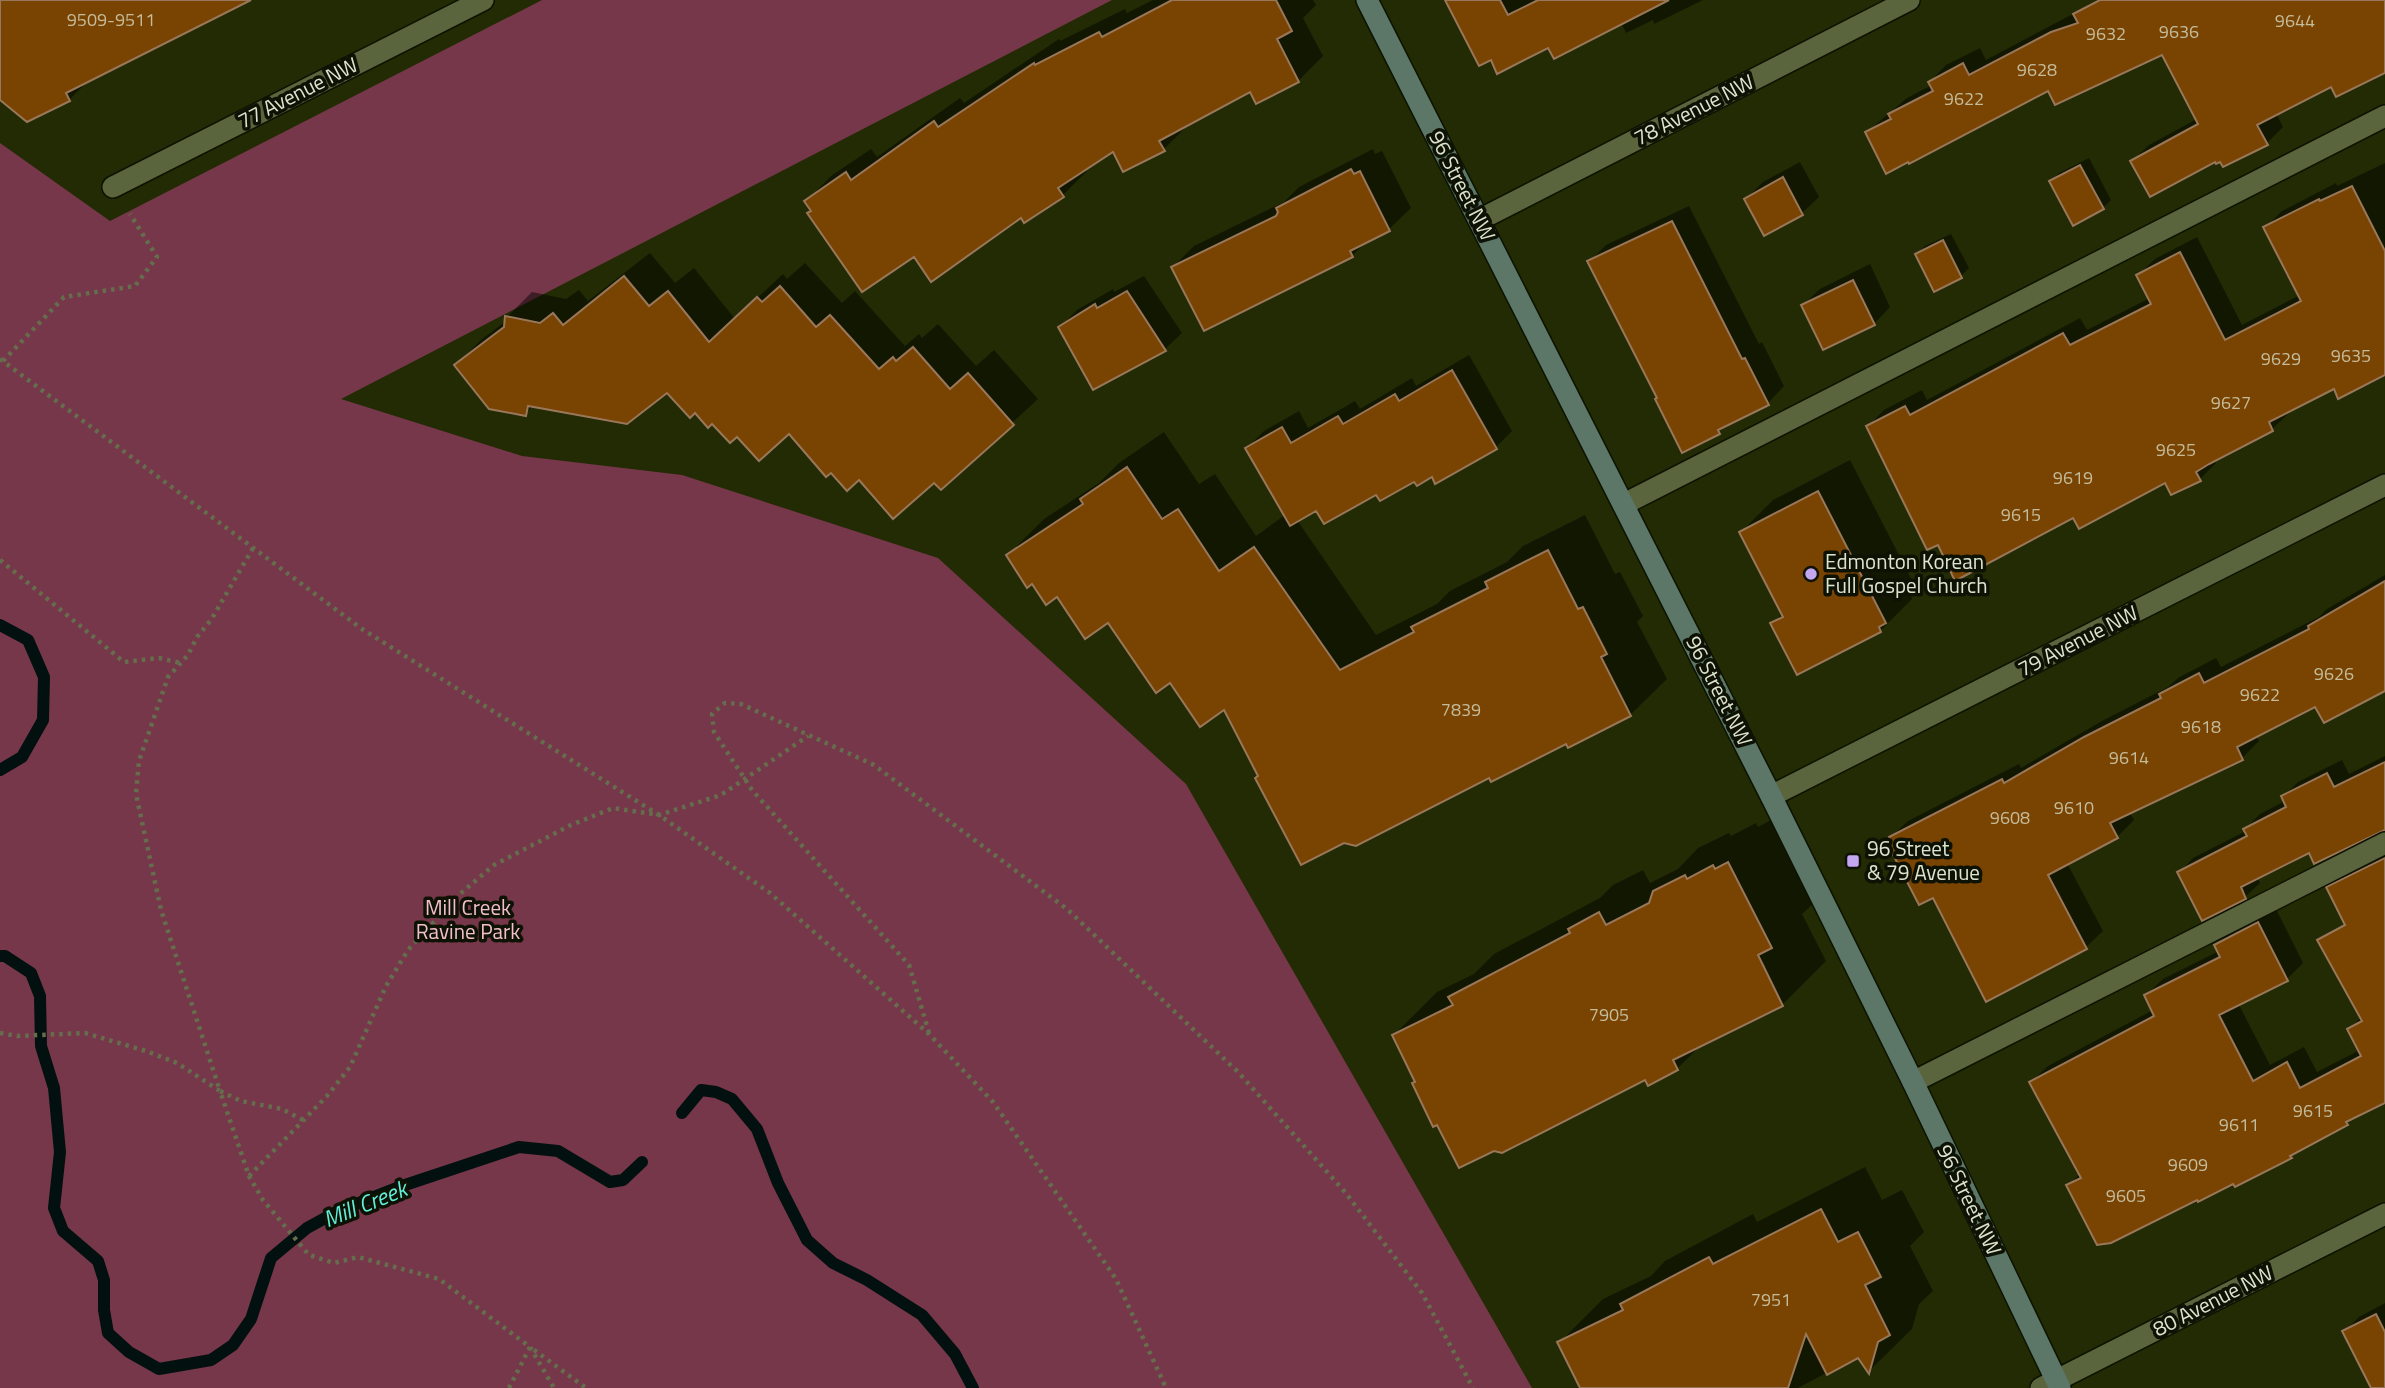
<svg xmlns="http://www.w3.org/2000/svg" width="2385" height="1388" font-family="'Titillium Web',sans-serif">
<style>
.green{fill:#76374a}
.shadow{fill:#0007}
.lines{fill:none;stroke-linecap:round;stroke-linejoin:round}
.stream{stroke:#02110f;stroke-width:12}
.building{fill:#794301;stroke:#99775a;stroke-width:2}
.lane-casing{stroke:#0c1300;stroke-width:24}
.street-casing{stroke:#0c1300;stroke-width:24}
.secondary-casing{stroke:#0c1300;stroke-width:24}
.path{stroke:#656d4c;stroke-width:4.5;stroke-dasharray:3.5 5;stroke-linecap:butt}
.lane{stroke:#5a653e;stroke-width:21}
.street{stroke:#5a653e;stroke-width:21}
.secondary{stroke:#5c7668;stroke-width:21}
.poi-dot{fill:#c4a7f1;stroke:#0d1204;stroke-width:2.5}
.labels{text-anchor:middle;stroke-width:7;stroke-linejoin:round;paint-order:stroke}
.number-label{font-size:18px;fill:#c4bc9b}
.street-label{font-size:21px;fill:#dde4ce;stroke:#0d1204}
.poi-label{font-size:21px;fill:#dde4ce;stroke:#0d1204;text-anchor:start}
.park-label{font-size:21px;fill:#f4bfcc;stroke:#0d1204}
.water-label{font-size:23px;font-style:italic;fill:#61edd9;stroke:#0d1204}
</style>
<rect width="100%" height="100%" fill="#222b04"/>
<path class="green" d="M542 0H1112L341 399 522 456 682 475 938 558 1186 784 1532 1388H0V143L110 221Z"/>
<g class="shadow">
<path d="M0 0H245L89 80 69 100 0 98Z"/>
<path d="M1153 0H1313L1316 5 1303 18 1323 56 1298 81 1250 90 1188 125 1164 149H1113L1085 168 1087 171 1062 196 1022 216 914 255 813 210 807 201 831 176 871 149 877 157 960 98 964 103 1059 39 1060 41 1125 9 1127 13Z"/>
<path d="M1472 0H1703L1654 24 1653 20 1626 33 1621 22 1549 45Z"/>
<path d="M2099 0H2385V65L2332 85 2276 113 2283 127 2266 144 2221 160 2132 161 2149 145 2197 119 2163 53 2049 88 1867 132 1907 98 1932 85 1930 82 1946 65 1980 48 1986 60 2069 16 2087 10Z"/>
<path d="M1373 149 1375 154 1382 151 1411 208 1389 229 1369 239 1352 256 1173 267 1194 246 1284 202 1299 187Z"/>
<path d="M2089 158 2111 200 2103 208 2051 181 2059 173Z"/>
<path d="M1800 162 1819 197 1802 213 1765 234 1746 199 1763 182Z"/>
<path d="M2385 163V372L2334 387 2288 411 2289 413 2272 429 2214 459 2216 463 2200 479 2166 481 2074 515 1938 543 1868 426 1884 410 1922 390 1927 400 2080 318 2087 330 2150 298 2138 275 2155 259 2197 237 2242 325 2300 295 2266 227 2282 211 2336 183 2337 186Z"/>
<path d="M1689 206 1759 344 1762 342 1784 386 1768 403 1728 423 1718 433 1659 397 1590 261 1606 245Z"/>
<path d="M1951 234 1969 268 1961 276 1917 254 1925 246Z"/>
<path d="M650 253 675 283 694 268 735 319 783 274 787 279 805 263 842 303 855 291 905 346 919 334 922 338 938 324 976 366 994 350 1038 399 941 488 934 480 859 477 789 431 737 435 712 422 667 390 534 405 525 414 456 365 481 340 506 321 507 317 532 292 566 299 579 290 588 301Z"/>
<path d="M1870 264 1890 307 1874 324 1803 305 1820 289Z"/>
<path d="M1144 276 1182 333 1165 349 1094 388 1060 327 1077 310 1113 289 1114 292Z"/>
<path d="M1469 355 1512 431 1496 447 1432 475 1317 509 1297 520 1376 635 1437 604 1450 591 1507 562 1523 546 1585 515 1615 574 1620 572 1643 616 1637 622 1667 679 1630 715 1490 776H1260L1225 708 1171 681 1109 621 1033 581 1008 555 1044 519 1099 483 1119 463 1164 432 1199 484 1215 474 1256 536 1285 515 1247 448 1264 431 1299 411 1308 428 1355 401 1360 409 1412 378 1416 386Z"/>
<path d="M1850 460 1917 590 1911 596 1912 599 1880 631 1772 624 1783 613 1741 532 1773 500Z"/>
<path d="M2385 575V686L2316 705 2256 736 2259 741 2242 758 2129 812 2134 820 2117 837 2067 863 2103 931 2086 947 1987 999 1934 895 1891 837 1908 821 2019 764 2021 768 2102 721 2168 687 2178 678 2216 658 2221 667 2319 617 2327 609Z"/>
<path d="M2385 756V830L2309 850 2257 877 2260 883 2245 897 2202 919 2179 873 2193 858 2246 831 2245 829 2260 814 2285 801 2283 797 2298 782 2342 760 2349 774Z"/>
<path d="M1771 820 1814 903 1802 914 1826 961 1782 1005 1702 1044 1677 1069 1646 1078 1416 1081 1394 1035 1437 992 1474 974 1494 954 1600 898 1613 885 1643 870 1650 883 1678 869 1698 848 1729 833 1731 836 1756 823 1758 827Z"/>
<path d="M2385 852V919L2328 888 2343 873Z"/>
<path d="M2275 907 2303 963 2286 980 2238 1003 2270 1065 2304 1047 2317 1072 2360 1050 2349 1029 2362 1017 2385 985V1101L2355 1116 2347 1124 2234 1182 2068 1186 2080 1174 2031 1082 2048 1066 2153 1010 2146 995 2163 979 2219 951 2216 945 2232 928Z"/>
<path d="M1865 1167 1882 1200 1902 1190 1924 1232 1910 1246 1933 1291 1919 1304 1912 1329 1869 1371 1858 1356 1798 1388H1584L1559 1343 1603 1299 1651 1276 1665 1261 1753 1214 1757 1222Z"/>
<path d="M2385 1303V1388H2372L2344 1332 2359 1317Z"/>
</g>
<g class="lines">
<g class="stream">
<path d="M0 625 28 640 44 677 43 720 22 757 0 770"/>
<path d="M0 956H5L31 973 40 996 41 1046 54 1088 60 1152 54 1208 63 1231 98 1261 104 1280V1310L108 1333 129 1352 159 1369 211 1360 233 1345 251 1319 271 1258 307 1228 338 1211 399 1187 519 1147 558 1151 610 1182 623 1180 642 1162"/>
<path d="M682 1113 701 1090 716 1092 732 1099 757 1129 778 1183 807 1240 833 1263 867 1280 922 1315 955 1354 973 1388"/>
</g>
</g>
<g class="building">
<path d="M0 0H251L66 93 70 101 27 122 0 100Z"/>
<path d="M1172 0H1276L1292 31 1277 39 1299 82 1256 104 1250 92 1159 141 1165 151 1123 172 1113 152 1058 188 1064 197 1024 223 1021 218 931 282 914 257 862 292 807 213 811 211 804 201 846 172 851 180 934 121 938 127 1034 63 1035 65 1099 32 1102 37Z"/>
<path d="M1445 0H1500L1508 15 1538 0H1669L1554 59 1548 48 1497 74 1491 60 1479 66Z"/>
<path d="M2100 0H2385V73L2336 97 2331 87 2257 125 2268 145 2223 167 2220 162 2216 164 2215 162 2150 197 2130 161 2198 124 2162 55 2055 105 2048 91 1909 164 1908 162 1886 174 1865 132 1891 119 1888 114 1933 91 1928 82 1963 63 1969 75 2051 32 2078 23 2073 14Z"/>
<path d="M2080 165 2104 209 2073 226 2049 181Z"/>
<path d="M1351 169 1354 174 1360 171 1390 231 1350 251 1353 257 1204 331 1171 267 1276 216 1278 212 1276 208Z"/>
<path d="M1783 177 1803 215 1764 236 1744 199Z"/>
<path d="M2352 186 2385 251V375L2338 399 2334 389 2269 422 2273 431 2209 464 2196 472 2201 481 2171 495 2165 483 2079 529 2073 518 1955 581 1938 545 1927 550 1866 426 1905 406 1910 415 2063 333 2070 345 2151 304 2136 275 2180 252 2225 340 2301 301 2263 227 2319 199 2320 201Z"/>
<path d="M1672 221 1742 359 1745 358 1769 405 1718 430 1720 434 1682 453 1655 399 1657 398 1587 261Z"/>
<path d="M1943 240 1962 278 1934 292 1915 254Z"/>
<path d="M624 276 649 306 668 291 709 342 757 297 762 302 780 286 816 327 830 315 879 369 893 357 896 361 913 347 950 389 968 373 1014 425 941 490 934 483 893 519 859 480 847 491 831 473 826 477 789 434 759 461 737 437 730 443 712 424 708 428 695 413 690 418 667 393 627 424 528 406 526 416 489 409 454 365 504 327 505 316 540 323 553 313 563 325Z"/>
<path d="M1853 280 1875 325 1823 350 1801 305Z"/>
<path d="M1127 291 1166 351 1093 390 1058 327 1095 304 1097 308Z"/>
<path d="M1452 370 1497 449 1435 484 1432 477 1417 486 1414 482 1380 501 1376 495 1324 524 1316 511 1290 526 1245 448 1282 427 1291 443 1338 416 1343 424 1395 394 1399 401Z"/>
<path d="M1127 467 1162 519 1178 509 1219 571 1254 547 1340 670 1414 632 1411 627 1488 588 1485 582 1548 550 1578 609 1583 607 1607 654 1601 657 1631 716 1568 748 1566 744 1491 782 1489 778 1356 846 1344 843 1301 865 1255 778 1258 776 1224 710 1200 727 1170 683 1156 693 1108 623 1085 639 1057 597 1046 605 1032 584 1027 588 1006 555 1083 504 1080 499Z"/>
<path d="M1818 491 1886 623 1879 627 1881 632 1797 675 1770 623 1783 617 1739 532Z"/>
<path d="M2385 581V691L2324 723 2315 707 2237 747 2243 760 2110 823 2118 838 2048 875 2087 949 1986 1002 1933 898 1919 905 1887 843 1891 841 1889 837 2002 779 2004 783 2084 737 2161 698 2159 694 2199 673 2204 683 2309 629 2308 626Z"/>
<path d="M2385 762V830L2314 864 2309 853 2241 887 2246 899 2202 921 2177 872 2247 836 2243 829 2286 807 2281 796 2327 773 2334 787Z"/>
<path d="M2385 858V1103L2346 1122 2348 1125 2290 1156 2292 1158 2235 1187 2233 1184 2198 1202 2197 1200 2111 1243 2097 1245 2066 1185 2081 1178 2029 1082 2154 1016 2144 995 2220 957 2214 945 2258 922 2288 981 2219 1015 2253 1081 2287 1062 2300 1088 2361 1056 2347 1029 2362 1021 2317 940 2345 925 2326 887Z"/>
<path d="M1728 862 1772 948 1758 955 1783 1006 1673 1060 1678 1070 1648 1086 1645 1080 1502 1153 1494 1151 1459 1168 1437 1125 1433 1127 1412 1083 1415 1082 1392 1035 1453 1005 1448 997 1570 933 1568 929 1599 912 1606 925 1649 903 1653 891 1685 875 1687 879 1713 865 1715 869Z"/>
<path d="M1821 1209 1838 1242 1858 1232 1881 1277 1865 1285 1890 1335 1878 1342 1869 1374 1858 1358 1827 1375 1806 1334 1788 1388H1580L1557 1342 1623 1310 1620 1304 1709 1257 1713 1264Z"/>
<path d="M2376 1314 2385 1332V1388H2371L2342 1331Z"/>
</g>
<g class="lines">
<defs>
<g id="lane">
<path d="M1624 504 2385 116"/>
<path d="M1913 1082 2385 843"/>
</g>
<g id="street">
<path d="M113 187 483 0"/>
<path d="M1479 220 1909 0"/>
<path d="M1771 796 2385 485"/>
<path d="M2041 1388 2385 1214"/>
</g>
<path id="secondary" d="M1367 0 1771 796 1913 1082 2060 1388"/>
</defs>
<use href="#lane" class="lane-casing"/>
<use href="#street" class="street-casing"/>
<use href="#secondary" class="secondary-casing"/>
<g class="path">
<path d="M0 359 362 629 659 815 770 893 929 1034 993 1102 1116 1279 1166 1388"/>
<path d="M3 361 64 297 135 286 157 257 130 214"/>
<path d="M253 548 211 620 197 637 188 655 168 677 139 761 136 794 161 910 220 1091 241 1101 282 1109 303 1120"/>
<path d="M0 560 124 662 159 658 181 663"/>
<path d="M0 1033 17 1036 85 1033 146 1051 177 1063 220 1091 249 1176 263 1200 309 1255 334 1263 358 1257 439 1279 530 1347 554 1388"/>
<path d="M929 1033 909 965 752 790 714 732 712 714 725 703 741 704 874 765 1067 909 1238 1072 1345 1192 1422 1293 1473 1388"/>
<path d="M249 1176 327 1096 350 1067 386 986 408 950 460 894 494 865 571 825 613 808 659 815 721 795 808 736"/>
<path d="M509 1388 530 1347 586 1388"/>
</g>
<use href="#lane" class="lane"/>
<use href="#street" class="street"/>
<use href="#secondary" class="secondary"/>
</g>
<g class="poi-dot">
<circle cx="1811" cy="574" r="7"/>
<rect x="1846" y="854" width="14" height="14" rx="3.5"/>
</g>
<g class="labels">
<g class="number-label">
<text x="111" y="26">9509-9511</text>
<text x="2295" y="27">9644</text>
<text x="2179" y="38">9636</text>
<text x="2106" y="40">9632</text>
<text x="2037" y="76">9628</text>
<text x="1964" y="105">9622</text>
<text x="2351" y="362">9635</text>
<text x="2281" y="365">9629</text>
<text x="2231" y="409">9627</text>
<text x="2176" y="456">9625</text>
<text x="2073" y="484">9619</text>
<text x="2021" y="521">9615</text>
<text x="2334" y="680">9626</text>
<text x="2260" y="701">9622</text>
<text x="1461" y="716">7839</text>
<text x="2201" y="733">9618</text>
<text x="2129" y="764">9614</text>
<text x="2074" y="814">9610</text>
<text x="2010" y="824">9608</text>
<text x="1609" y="1021">7905</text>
<text x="2313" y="1117">9615</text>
<text x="2239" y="1131">9611</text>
<text x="2188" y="1171">9609</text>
<text x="2126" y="1202">9605</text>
<text x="1771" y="1306">7951</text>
</g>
<g class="street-label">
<text transform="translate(298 93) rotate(-27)" y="7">77 Avenue NW</text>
<text transform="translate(1694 110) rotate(-27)" y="7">78 Avenue NW</text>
<text transform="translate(1462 186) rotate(63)" y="7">96 Street NW</text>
<text transform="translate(2078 641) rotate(-27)" y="7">79 Avenue NW</text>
<text transform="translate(1719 691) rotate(63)" y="7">96 Street NW</text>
<text transform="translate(1969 1200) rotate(64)" y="7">96 Street NW</text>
<text transform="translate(2213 1301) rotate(-27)" y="7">80 Avenue NW</text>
</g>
<g class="poi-label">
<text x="1825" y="569">Edmonton Korean<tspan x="1825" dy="24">Full Gospel Church</tspan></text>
<text x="1867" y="856">96 Street<tspan x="1867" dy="24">&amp; 79 Avenue</tspan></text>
</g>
<g class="park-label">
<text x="468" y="915">Mill Creek<tspan x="468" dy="24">Ravine Park</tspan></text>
</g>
<g class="water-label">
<text transform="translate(365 1204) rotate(-22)" y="8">Mill Creek</text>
</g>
</g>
</svg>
